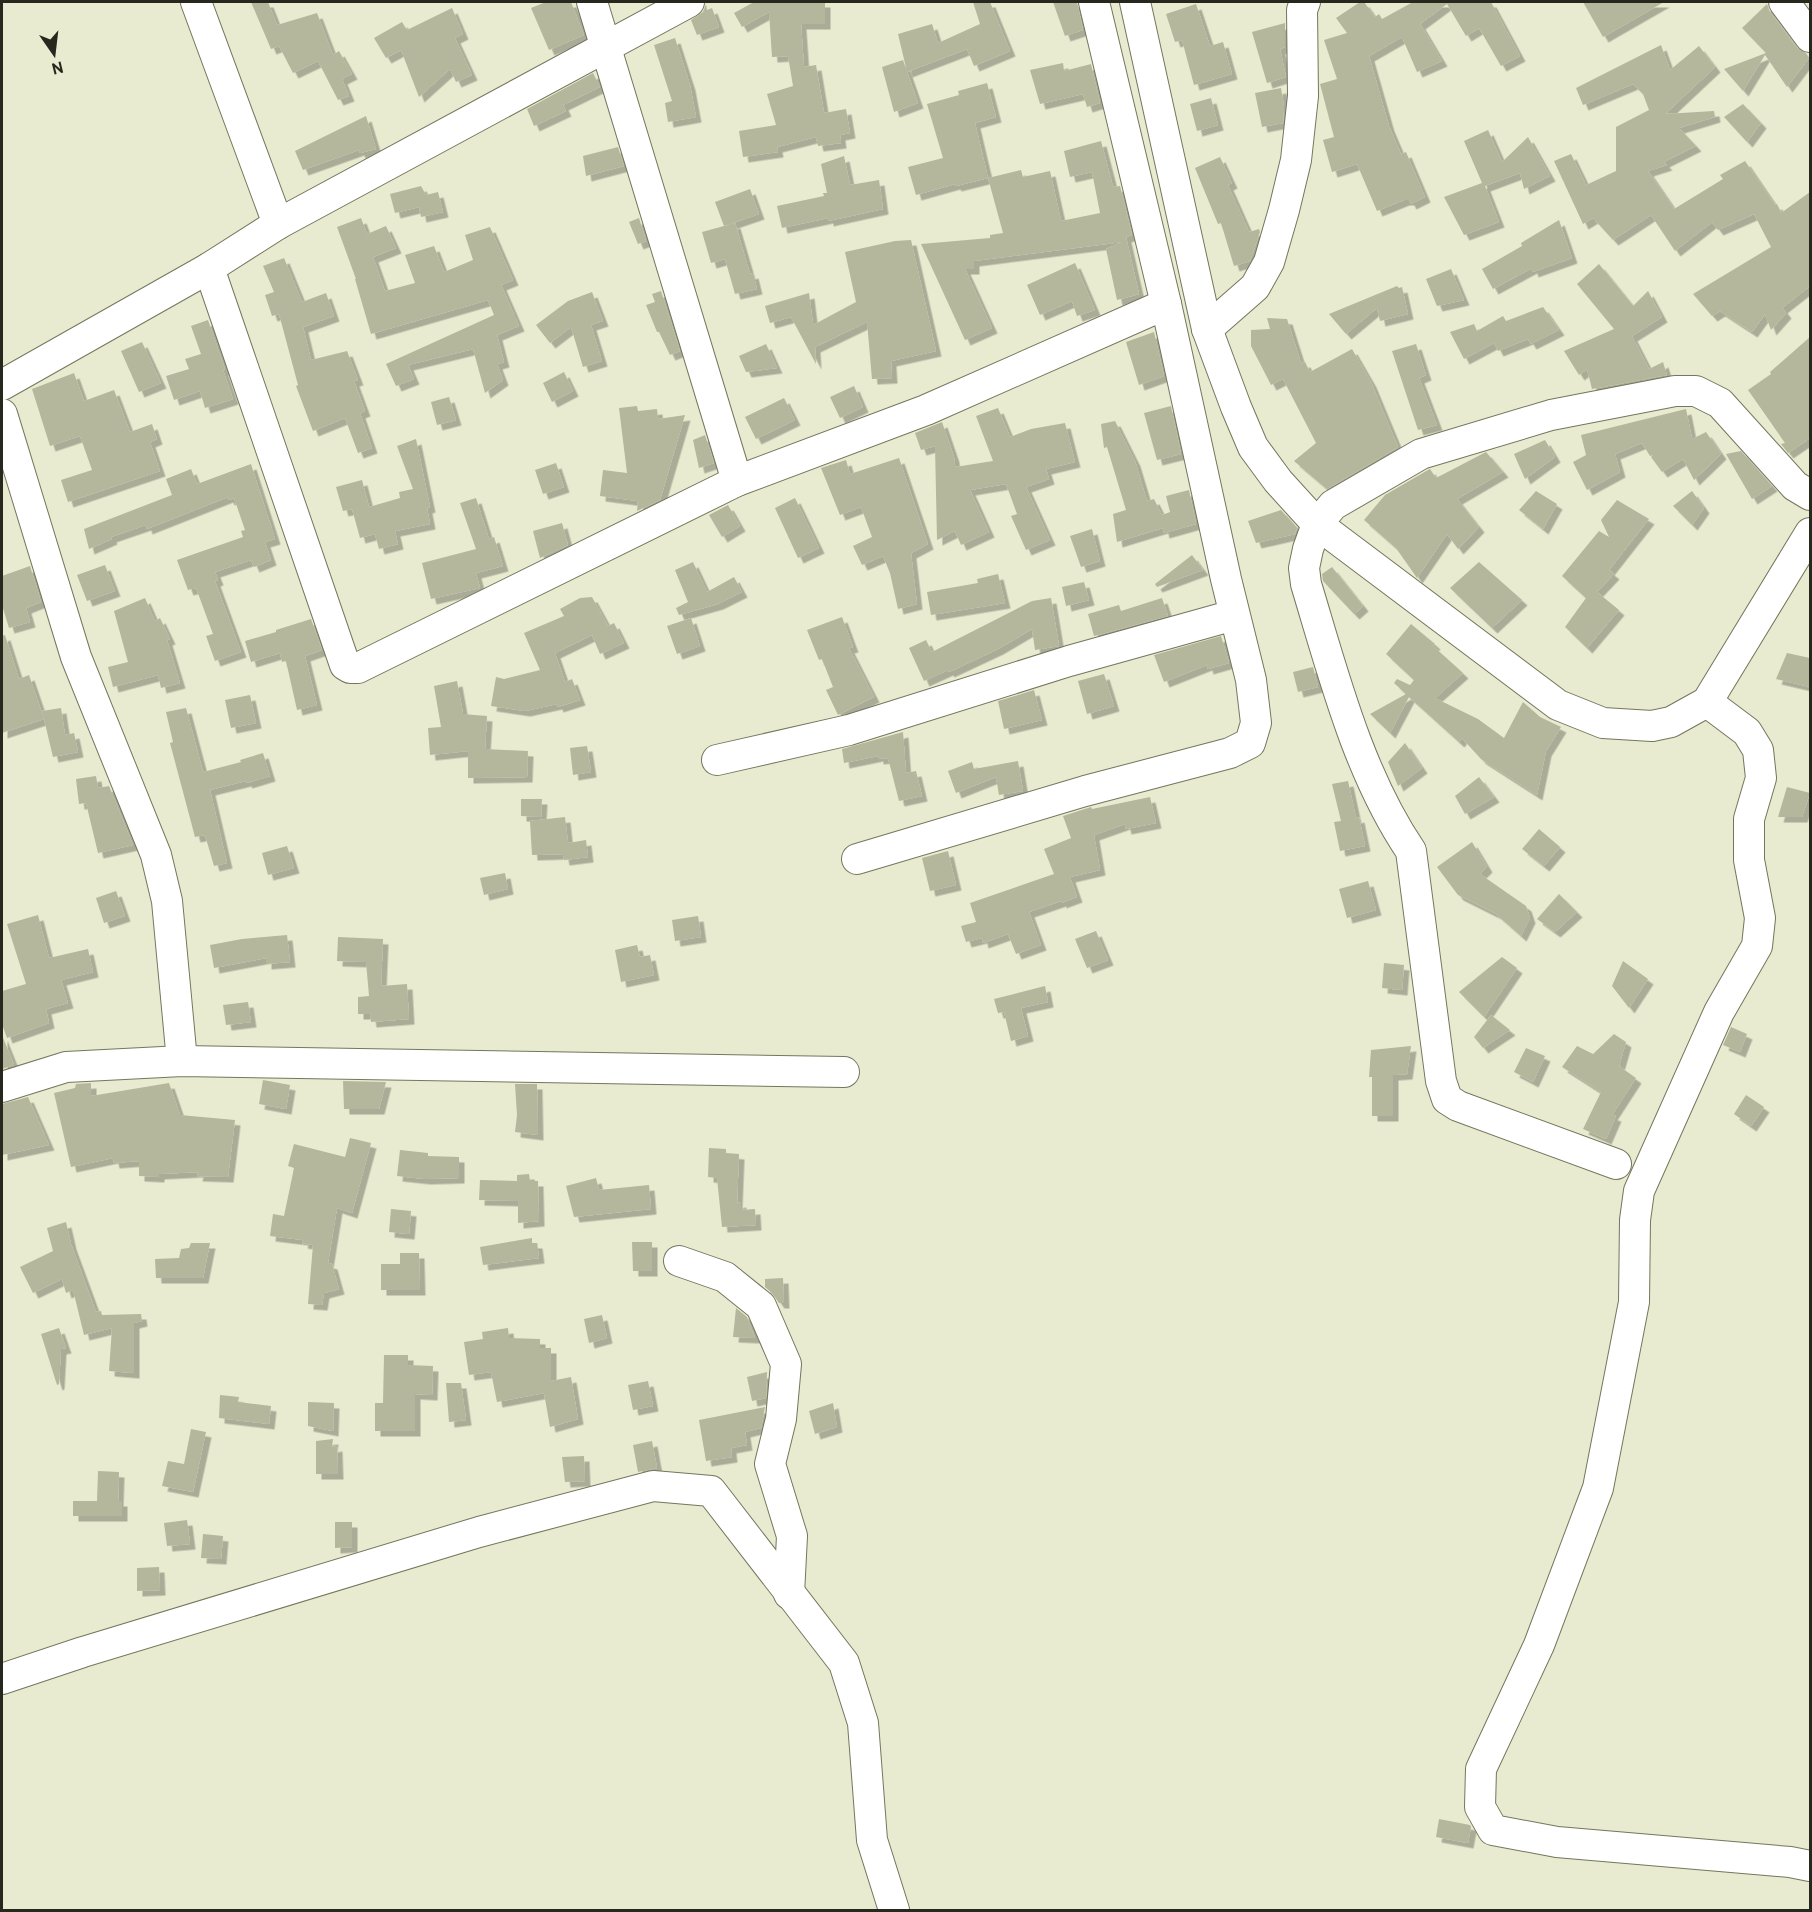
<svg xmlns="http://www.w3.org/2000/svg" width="1812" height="1912" font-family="Overpass,sans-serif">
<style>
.building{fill:#b4b79c;filter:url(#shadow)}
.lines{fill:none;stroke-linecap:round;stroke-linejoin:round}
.minor-casing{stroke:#74765d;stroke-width:32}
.minor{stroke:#fff;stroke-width:30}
</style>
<defs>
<filter id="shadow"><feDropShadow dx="5.5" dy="5.5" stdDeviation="0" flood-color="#0004"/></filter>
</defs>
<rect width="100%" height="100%" fill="#e8ebcf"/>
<g class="building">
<path d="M251 2H268L277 25 317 13 333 55 339 51 352 74 342 79 349 96 338 100 318 61 293 73 279 46 271 49Z"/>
<path d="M546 2H571L584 35 549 50 531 8Z"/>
<path d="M754 2H825V24H801L804 67 816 65 824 113 846 109 850 133 840 135 841 143 818 146 816 137 777 147 778 152 743 157 739 131 776 125 767 94 793 86 788 56 772 57 769 12 742 27 734 13Z"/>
<path d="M973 2H990L1010 51 974 66 967 49 907 72 898 34 932 24 938 43 980 24Z"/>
<path d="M1053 2H1077L1083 30 1065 36Z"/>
<path d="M1360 2H1364L1375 17 1379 14 1382 19 1413 2H1491L1520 56 1501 66 1479 28 1466 36 1447 4 1420 24 1442 61 1417 72 1402 37 1369 56 1389 126 1401 154 1406 152 1425 197 1411 204 1409 200H1404L1377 211 1357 164 1332 172 1323 140 1334 137 1320 84 1337 79 1324 40 1347 33 1336 18Z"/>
<path d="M1583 2H1664L1603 37Z"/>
<path d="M706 4 707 10 712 8 719 27 697 35 691 20 703 12Z"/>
<path d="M1196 4 1210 46 1223 42 1232 74 1194 85 1182 40 1175 42 1166 14Z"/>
<path d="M1767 4 1770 12 1796 47 1806 53 1809 58 1787 87 1765 55 1743 91 1724 69 1766 53 1742 28Z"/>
<path d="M452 8 463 34 455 38 472 75 456 82 450 69 419 97 401 50 386 58 374 38 402 22 407 30Z"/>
<path d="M1285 23V47L1280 49 1286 77 1267 83 1252 32Z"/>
<path d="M675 38 690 85 696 117 668 122 665 103 672 101 654 45Z"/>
<path d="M1661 45 1670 70 1699 46 1715 67 1665 114 1714 111 1715 117 1679 128 1696 146 1664 162 1667 165 1648 171 1674 209 1723 179 1720 175 1745 161 1775 205 1777 204 1781 213 1810 192V286L1782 308 1786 313 1771 330 1765 314 1752 332 1720 311 1712 316 1693 294 1771 247 1754 214 1718 230 1712 222 1675 251 1651 215 1613 240 1593 218 1583 224 1554 161 1571 154 1586 185 1616 171V127L1649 110 1643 94 1633 84 1583 105 1576 88Z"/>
<path d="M903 60 918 103 894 112 882 67Z"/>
<path d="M1063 63 1064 71 1091 64 1100 103 1087 107 1083 94 1040 104 1030 70Z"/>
<path d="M593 73 600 87 563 105 566 111 534 126 527 109Z"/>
<path d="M987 83 996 117 975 123 988 178 956 186 955 184 916 195 908 167 943 158 927 104 959 95 958 91Z"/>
<path d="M1281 88 1284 107 1283 123 1262 127 1255 93Z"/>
<path d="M1211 98 1218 125 1197 131 1190 104Z"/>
<path d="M1743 104 1761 123 1747 142 1724 117Z"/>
<path d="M366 116 376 149 360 153 359 150 303 170 295 151Z"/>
<path d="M1488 130 1502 162 1528 137 1550 176 1524 189 1520 173 1485 186 1499 222 1464 235 1444 197 1482 183 1464 141Z"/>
<path d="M1101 141 1113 187 1120 186 1132 235 1126 237 1139 294 1117 300 1106 249 1122 242 974 261V269H965L992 328 965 340 921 244 990 238V235L1003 233 988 178 1021 170 1023 177 1050 171 1061 221 1100 213 1092 172 1070 177 1064 151Z"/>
<path d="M618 147 624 166 586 176 583 156Z"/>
<path d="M844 156 850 185 879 180 883 209 828 221V218L782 228 777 206 824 196 823 193H827L821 164Z"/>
<path d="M1220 157 1232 183 1228 185 1249 232 1259 229 1260 232 1250 261 1234 266 1221 223 1218 224 1195 168Z"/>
<path d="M421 186 426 195 438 192 443 212 421 217 419 207 395 213 390 194Z"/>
<path d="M750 189 759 214 724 226 715 202Z"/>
<path d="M361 218 367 234 386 226 396 248 373 257 385 291 415 283 405 255 434 246 444 272 473 260 465 235 490 227 513 280 501 285 519 326 497 335 504 362 497 364 503 380 485 393 473 349 408 365 414 379 396 386 386 364 494 315 488 300 371 334 355 279H356L337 227Z"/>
<path d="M639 218 646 241 638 244 629 222Z"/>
<path d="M1559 220 1572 258 1533 272 1532 268 1493 289 1482 269 1522 246 1521 243Z"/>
<path d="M735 223 750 274 753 273 757 289 735 294 725 259 711 263 702 232Z"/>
<path d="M911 240 936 351 891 361 892 378 872 379 867 322 815 347 816 364 791 317 770 323 765 306 809 293 813 325 856 302 845 252 895 241Z"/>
<path d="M284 258 302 302 326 293 334 316 303 327 311 360 347 351 358 380 354 381 365 411 360 413 372 448 358 453 345 418 313 431 296 386 298 385 279 314 272 316 265 295 274 292 263 266Z"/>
<path d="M1075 263 1095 310 1077 316 1072 301 1040 315 1027 285Z"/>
<path d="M1599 264 1633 306 1648 291 1662 317 1632 336 1649 369 1663 362 1667 375 1592 389 1587 369 1579 375 1564 351 1614 329 1577 284Z"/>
<path d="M1451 269 1464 300 1437 306 1426 279Z"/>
<path d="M1397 286 1399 288 1402 287 1408 314 1380 321 1377 308 1346 334 1329 314Z"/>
<path d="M661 291 680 351 670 355 659 332H657L646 305 655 302 652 294Z"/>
<path d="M592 292 603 321 591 325 602 361 583 367 571 327 550 343 536 325 568 301Z"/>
<path d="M1543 307 1559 330 1531 344 1528 339 1498 351 1494 343 1464 359 1450 332 1474 324 1477 331 1503 316 1506 321Z"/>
<path d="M1267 318 1287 319 1301 363 1305 362 1310 372 1352 349 1371 382 1398 447 1327 489 1294 461 1316 443 1283 379 1271 385 1251 346V330L1270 329Z"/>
<path d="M208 320 225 369 223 370 233 399 205 408 200 391 174 400 166 376 189 369 185 359 201 354 191 326Z"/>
<path d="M1154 332 1164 376 1139 385 1126 342Z"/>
<path d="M1810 337V438L1788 453 1781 444 1785 443 1748 390 1771 374 1770 372Z"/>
<path d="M142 342 161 383 139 392 121 351Z"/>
<path d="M766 344 777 368 746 372 739 356Z"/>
<path d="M1416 344 1426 375 1419 378 1437 425 1418 430 1392 351Z"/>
<path d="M564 372 573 391 552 402 543 383Z"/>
<path d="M74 373 84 401 114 390 130 432 152 424 157 439 150 442 160 471 68 502 61 480 92 470 80 436 50 446 32 389Z"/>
<path d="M854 386 863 407 840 418 830 397Z"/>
<path d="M449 397 456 420 437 425 431 402Z"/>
<path d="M784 398 795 420 756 439 745 417Z"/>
<path d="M637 406 638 411 657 409 658 419 685 415 660 500 637 511 638 501 600 496 603 470 627 473 619 408Z"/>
<path d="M1171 406 1181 454 1157 460 1144 413Z"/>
<path d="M998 408 1010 437 1031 429 1065 423 1075 462 1046 469 1049 479 1026 487 1050 540 1026 550 1011 516 1017 514 1006 484 970 490 989 532 961 545 955 531 937 540 935 446 921 450 915 433 942 422 954 457 955 467 993 461 976 416Z"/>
<path d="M1686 409 1692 439 1706 432 1721 454 1694 480 1683 459 1662 472 1651 457 1653 455 1650 456 1642 443 1615 454 1620 472 1587 490 1573 462 1586 455 1581 435Z"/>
<path d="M1115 421 1135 461 1147 501 1154 499 1162 515 1170 512 1166 496 1189 490 1196 524 1164 533 1163 528 1117 542 1113 514 1126 510 1107 447 1104 448 1101 424Z"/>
<path d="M705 435 714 463 699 468 693 440Z"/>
<path d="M416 439 430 507 427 508 430 524 395 531 398 544 379 549 375 534 360 538 352 509 343 511 336 487 362 480 369 507 400 498 399 492 413 489 397 446Z"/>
<path d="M1545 440 1555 457 1525 479 1514 454Z"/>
<path d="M1741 451 1772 486 1752 499 1726 454Z"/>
<path d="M1486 452 1503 472 1457 499 1479 527 1458 549 1447 534 1417 578 1396 548 1364 520 1385 495 1428 470 1430 469 1436 478Z"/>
<path d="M899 458 928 544 911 553 917 604 898 609 890 573 883 556 862 565 853 546 872 537 861 507 840 515 821 468 846 460 850 474Z"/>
<path d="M556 463 564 487 543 494 535 470Z"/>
<path d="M251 464 275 539 265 542 271 560 254 567 251 560 215 572 218 580 215 581 241 652 215 661 206 636 213 634 196 588 188 590 177 560 243 537 241 531 245 530 234 498 229 500 228 497 147 529 146 525 111 537 112 539 89 549 84 529 172 495 166 479 191 469 197 484Z"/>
<path d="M1536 491 1557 504 1543 529 1519 510Z"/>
<path d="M1692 491 1704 508 1692 525 1673 506Z"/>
<path d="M476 498 489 539 494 537 503 566 476 573 480 588 431 599 422 563 476 549 460 503Z"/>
<path d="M795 498 819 548 798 558 775 508Z"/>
<path d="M1617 500 1649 519 1609 570 1614 574 1597 592 1619 610 1587 648 1565 627 1586 598 1562 576 1599 531 1609 537 1601 520Z"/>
<path d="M728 505 740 526 722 537 709 515Z"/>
<path d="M1281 510 1297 528 1295 534 1256 543 1248 521Z"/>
<path d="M562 523 568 545 540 558 533 531Z"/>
<path d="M1092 529 1100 561 1081 567 1070 536Z"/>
<path d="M1192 555 1203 570 1157 587 1155 584Z"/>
<path d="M693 562 707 592 734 577 742 592 718 604 679 615 676 608 688 602 675 570Z"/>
<path d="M1479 562 1522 600 1492 628 1450 588Z"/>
<path d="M105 565 115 591 87 601 77 575Z"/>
<path d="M30 566 41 602 26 608 30 622 9 628 2 605V576Z"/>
<path d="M1332 567 1363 606 1354 614 1323 581 1322 574Z"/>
<path d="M998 574 1005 603 931 615 927 592 978 583 977 579Z"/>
<path d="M1084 582 1089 600 1066 606 1062 587Z"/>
<path d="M592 597 608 626 614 623 624 643 600 654 592 635 555 653 565 682 572 679 580 700 558 707 557 704 525 711 491 706 496 677 504 679 540 670 524 633 564 616 560 609 580 598Z"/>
<path d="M145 598 155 621 160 618 170 639 167 640 180 683 161 688 158 675 113 687 108 667 128 662 114 611Z"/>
<path d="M1051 598 1059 646 1035 650 1032 629 998 649 949 672 948 670 924 681 909 648 926 640 932 652 1032 601Z"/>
<path d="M1162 598 1168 616 1094 636 1088 614 1119 605 1121 611Z"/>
<path d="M842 617 853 647 849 648 874 697 838 715 826 690 833 687 822 659 819 660 807 630Z"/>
<path d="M691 618 700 646 677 654 667 626Z"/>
<path d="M311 619 322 650 305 656 317 705 297 710 286 661 282 662 280 653 251 662 245 641 276 632V630Z"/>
<path d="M1411 624 1435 644 1433 646 1463 673 1435 698 1478 719 1504 738 1523 702 1540 717 1561 727 1546 751 1537 795 1481 759 1462 738 1459 742 1409 697 1390 733 1370 714 1406 694 1394 683 1397 679 1410 685 1414 680 1386 654Z"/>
<path d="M5 635 19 679 29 675 44 719 2 733V636Z"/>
<path d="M1221 636 1229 663 1208 669 1207 665 1164 682 1154 655Z"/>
<path d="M1787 653 1810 658V687L1776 679Z"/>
<path d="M1313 667 1318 687 1298 692 1293 672Z"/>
<path d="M1104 674 1114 706 1087 714 1078 681Z"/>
<path d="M457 681 463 714 487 716 485 749 528 751 527 777 468 778V751L430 755 428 728 441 727 434 686Z"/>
<path d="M1034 690 1042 720 1004 729 998 701Z"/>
<path d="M250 695 256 723 231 728 225 700Z"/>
<path d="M61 708 65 735 74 733 78 752 53 757 42 711Z"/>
<path d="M186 708 203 772 241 762 240 760 263 753 270 776 247 783 246 781 210 790 227 863 214 866 205 835 195 837 170 743 173 742 166 712Z"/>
<path d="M903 732 906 773 916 771 922 796 899 801 888 758 878 759V756L844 763 842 749Z"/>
<path d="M1405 743 1422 768 1398 786 1388 762Z"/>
<path d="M587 746 591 772 573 775 570 748Z"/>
<path d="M1018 761 1023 791 999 795 996 777 956 793 948 771 972 762 974 769Z"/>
<path d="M96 776 98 788 109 786 133 845 98 853 86 803 79 804 76 779Z"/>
<path d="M1479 777 1494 797 1465 814 1455 796Z"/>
<path d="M1348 781 1356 818 1359 817 1365 846 1340 851 1334 822 1341 821 1332 784Z"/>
<path d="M1787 787 1810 793 1802 817H1778Z"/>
<path d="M1150 797 1156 823 1126 829 1125 824 1094 835 1100 870 1070 877 1077 897 1061 903V901L1029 912 1041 945 1016 954 1008 934 983 943 982 938 966 942 961 926 976 922 970 903 1054 874 1044 849 1071 838 1063 816 1091 807 1092 809Z"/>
<path d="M521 799H542L541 817 521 816Z"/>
<path d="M565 817 568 843 586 840 588 857 564 860 563 854 532 855 530 821Z"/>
<path d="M1539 829 1560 847 1544 866 1522 849Z"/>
<path d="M1472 842 1487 867 1480 874 1526 906 1530 918 1521 936 1496 914 1458 895 1437 867Z"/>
<path d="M287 846 294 868 268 875 262 853Z"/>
<path d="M948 851 956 885 930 891 922 858Z"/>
<path d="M505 873 508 889 484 895 480 878Z"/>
<path d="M1368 881 1376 910 1347 918 1339 889Z"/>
<path d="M116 891 125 916 104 923 96 898Z"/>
<path d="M1559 894 1577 912 1555 932 1537 919Z"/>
<path d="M38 915 49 958 88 949 93 972 61 980 68 1003 46 1009 49 1023 7 1038 2 1024V991L26 984 7 924Z"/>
<path d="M698 916 701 937 675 941 672 920Z"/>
<path d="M1096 931 1108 960 1087 968 1075 939Z"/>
<path d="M287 935 290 962 266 964V958L214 968 210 945 242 939Z"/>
<path d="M338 937 383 939 381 986 407 984 409 1019 371 1022 370 1014H358V997L369 996 366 962 337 961Z"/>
<path d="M637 945 640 957 650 955 654 975 621 982 615 950Z"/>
<path d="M1502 957 1517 968 1484 1017 1459 992Z"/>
<path d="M1623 961 1648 979 1629 1008 1612 986Z"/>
<path d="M1384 963 1404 965 1402 990 1382 988Z"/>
<path d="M1045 986 1048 1002 1021 1008 1028 1036 1011 1041 1004 1012 998 1013 994 999Z"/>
<path d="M248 1002 251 1022 226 1025 223 1005Z"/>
<path d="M1491 1015 1510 1030 1483 1048 1474 1037Z"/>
<path d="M1731 1027 1747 1034 1740 1052 1723 1045Z"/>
<path d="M1614 1034 1626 1042 1619 1066 1636 1078 1612 1115 1616 1116 1606 1139 1583 1129 1601 1092 1562 1067 1577 1046 1593 1054Z"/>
<path d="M2 1035 14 1065 2 1069Z"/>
<path d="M1411 1046 1407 1074 1393 1075V1116H1372V1077H1369L1371 1050Z"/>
<path d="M1526 1048 1545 1056 1533 1082 1514 1072Z"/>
<path d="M263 1080 290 1085 286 1109 259 1104Z"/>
<path d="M343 1081 386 1082 379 1109H344Z"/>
<path d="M91 1083V1096L169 1083 180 1115 235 1120 228 1177 197 1176 198 1172 159 1174V1177L139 1176V1161L114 1163 113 1158 71 1167 54 1093 75 1088 76 1084Z"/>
<path d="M515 1084H537L538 1135 515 1132 517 1115Z"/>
<path d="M1746 1095 1764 1107 1751 1126 1734 1114Z"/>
<path d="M28 1097 49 1145 2 1155V1104Z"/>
<path d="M350 1138 371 1143 352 1213 337 1208 328 1263 332 1264 339 1289 324 1293 322 1305 308 1304 313 1245 302 1243 303 1240 270 1236 273 1214 284 1216 294 1168 288 1166 294 1144 345 1157Z"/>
<path d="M709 1148 726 1149V1153L739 1154 737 1203 741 1202V1210L755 1209 756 1225 722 1227 717 1178 708 1177Z"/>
<path d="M400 1150 428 1153V1156L459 1157V1178L425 1179 397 1176Z"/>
<path d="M529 1174 530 1181H538L539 1221 518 1223V1201L479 1200 480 1180 517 1181V1175Z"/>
<path d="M596 1178 599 1190 649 1185 651 1209 574 1217 566 1186Z"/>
<path d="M391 1209 411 1211 409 1234 389 1232Z"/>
<path d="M66 1222 71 1244 96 1312 101 1311 102 1315 141 1314 142 1321 134 1323V1373L109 1371 112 1328 84 1335 73 1290 66 1293 62 1279 33 1293 20 1267 53 1251 47 1228Z"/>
<path d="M532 1238V1243H537L539 1258 483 1265 480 1247Z"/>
<path d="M632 1242H652V1271H633Z"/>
<path d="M191 1243H210L203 1278H156L155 1259 179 1258 181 1249 189 1248Z"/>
<path d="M400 1253H419L420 1290H381V1264H400Z"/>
<path d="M783 1278 784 1303H779L772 1293 765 1287V1279Z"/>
<path d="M736 1308 747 1317 755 1338 733 1337Z"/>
<path d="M602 1315 607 1338 589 1343 584 1319Z"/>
<path d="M59 1328 66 1348 61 1349 59 1384 57 1385 41 1334Z"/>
<path d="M508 1328 509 1338 540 1339V1348H551V1381L571 1377 578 1419 550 1427 544 1393 497 1402 491 1372 469 1375 464 1342 483 1339 482 1332Z"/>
<path d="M384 1355H408V1365L433 1366 432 1395 415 1394V1431H375V1403H383Z"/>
<path d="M767 1372 766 1398 752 1401 747 1377Z"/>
<path d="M648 1381 653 1406 633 1410 628 1385Z"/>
<path d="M446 1383H461L466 1420 449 1422Z"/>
<path d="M220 1395 239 1397 238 1402 271 1406 269 1424 219 1418Z"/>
<path d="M308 1402 334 1403 333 1431 308 1426Z"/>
<path d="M833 1403 837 1427 815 1434 809 1411Z"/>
<path d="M765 1407 761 1428 745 1432 747 1445 731 1448 732 1457 706 1461 699 1420Z"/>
<path d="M191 1429 206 1432 193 1492 162 1486 168 1461 184 1464Z"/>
<path d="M333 1439 332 1447 337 1446 338 1474H316V1441Z"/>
<path d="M652 1441 657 1468 638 1472 633 1445Z"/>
<path d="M584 1456 585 1481 565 1482 562 1457Z"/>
<path d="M98 1471 119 1472 118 1501H122V1516H73V1501H97Z"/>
<path d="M187 1520 190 1544 167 1546 164 1523Z"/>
<path d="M335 1522H352V1547L335 1548Z"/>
<path d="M203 1534 223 1536 221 1559 201 1558Z"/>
<path d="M159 1567 160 1590 137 1591V1568Z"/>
<path d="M1439 1819 1470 1825 1471 1827 1468 1843 1436 1837Z"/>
</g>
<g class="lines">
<defs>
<g id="minor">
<path d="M196 2 278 224"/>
<path d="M592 2 737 481"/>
<path d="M1135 2 1207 329 1236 407 1253 447 1278 481 1317 524 1558 705 1603 723 1652 726 1671 722 1707 702 1810 533"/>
<path d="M1784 2 1810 37"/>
<path d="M209 268 345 665 350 668H358L737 481 926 410 1166 304"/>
<path d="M1207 329 1255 287 1269 262 1284 210 1296 160 1303 96 1302 10 1305 2"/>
<path d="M2 385 209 268 278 224 689 2"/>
<path d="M2 414 76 657 156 855 167 901 182 1061"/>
<path d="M1707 702 1747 732 1758 750 1761 778 1749 819V860L1760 918 1757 946 1719 1012 1639 1191 1635 1220 1634 1302 1598 1488 1539 1645 1481 1769 1480 1807 1493 1830 1557 1842 1790 1862 1810 1866"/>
<path d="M717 760 849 730 1069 661 1234 615"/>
<path d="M857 859 1085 791 1230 753 1250 743 1256 723 1251 680 1226 579 1166 304 1094 2"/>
<path d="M2 1087 66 1067 182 1061 844 1072"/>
<path d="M1616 1164 1458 1106 1447 1099 1441 1081 1411 851C1358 773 1333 673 1306 584L1304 568 1308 549 1317 524 1333 505 1421 454 1551 415 1675 391H1696L1720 403 1795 486 1810 495"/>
<path d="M679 1261 725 1277 761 1306 786 1364 781 1419 770 1464 792 1536 789 1594"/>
<path d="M2 1679 83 1652 479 1532 653 1486 711 1491 844 1663 863 1723 872 1840 894 1910"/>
</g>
</defs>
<use href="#minor" class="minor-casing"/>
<use href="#minor" class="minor"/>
</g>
<rect width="1812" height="1912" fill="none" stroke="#26271d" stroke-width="6"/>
<g transform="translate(54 54) rotate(166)" stroke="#e8ebcf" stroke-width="4.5" paint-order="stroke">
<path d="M0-4.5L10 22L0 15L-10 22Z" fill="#26271d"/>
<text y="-9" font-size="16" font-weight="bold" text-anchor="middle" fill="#26271d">N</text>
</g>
</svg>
